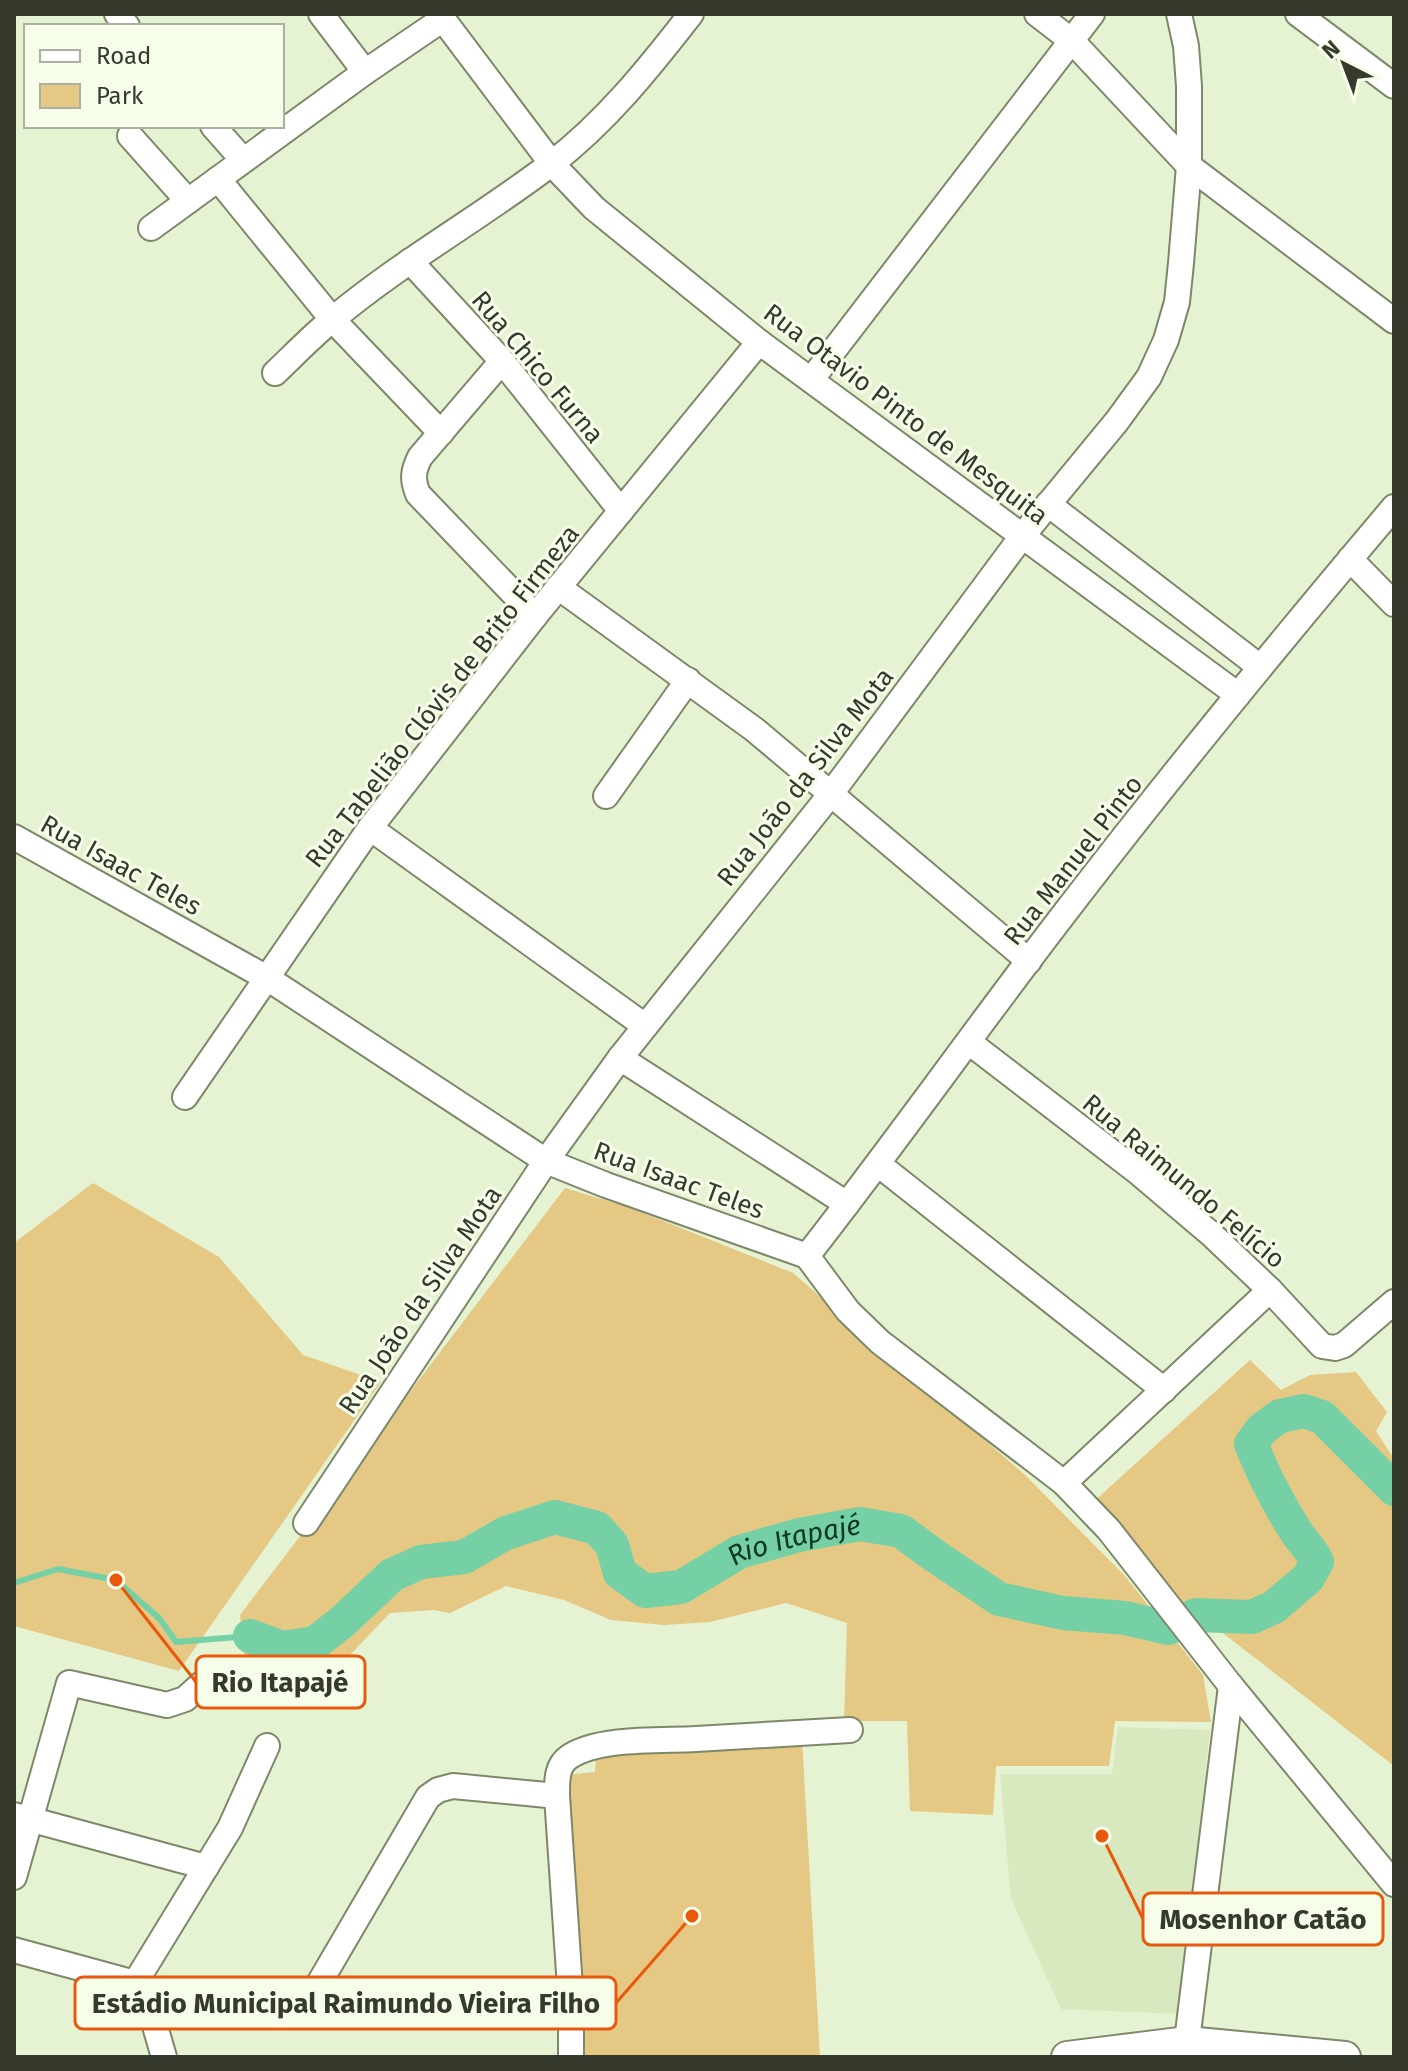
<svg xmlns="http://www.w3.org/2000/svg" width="1408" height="2071" font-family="'Fira Sans',sans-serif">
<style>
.built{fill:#d8e8bf}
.green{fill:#e4c884}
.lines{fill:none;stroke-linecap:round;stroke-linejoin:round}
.stream{stroke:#76d0a6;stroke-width:6}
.river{stroke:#76d0a6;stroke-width:34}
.minor-casing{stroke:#7d886a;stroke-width:28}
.major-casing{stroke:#7d886a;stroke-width:34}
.minor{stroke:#fff;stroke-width:24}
.major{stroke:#fff;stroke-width:30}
.labels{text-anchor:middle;stroke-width:6;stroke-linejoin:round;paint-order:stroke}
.street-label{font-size:26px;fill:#353a2d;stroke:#f6feea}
.water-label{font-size:28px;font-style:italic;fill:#0f3726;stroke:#f6feea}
.leader{fill:none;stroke:#e8590c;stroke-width:3}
.callout-dot{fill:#e8590c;stroke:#f6feea;stroke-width:3}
.callout{fill:#f6feea;stroke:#e8590c;stroke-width:3}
.callout-label{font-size:28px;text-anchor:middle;font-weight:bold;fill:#353a2d}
</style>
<rect width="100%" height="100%" fill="#e6f3d2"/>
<path class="built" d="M1118 1727 1210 1730 1180 2014 1061 2009 1011 1899 1000 1774H1112Z"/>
<g class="green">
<path d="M93 1183 219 1257 303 1355 381 1382 179 1671 14 1626V1243Z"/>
<path d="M565 1188 631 1208 793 1273 1025 1475 1125 1576 1203 1675 1211 1722 1115 1721 1109 1766H996L993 1815 910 1811 907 1721H844L847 1623 786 1603 710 1622 664 1625 611 1620 564 1600 506 1586 450 1613 434 1610 390 1613 332 1674 280 1682 246 1674 240 1615Z"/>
<path d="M1250 1360 1281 1390 1310 1375 1356 1372 1387 1412 1376 1431 1394 1459V1766L1183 1602 1092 1503Z"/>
<path d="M802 1738 820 2057H578L565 1775 595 1772 596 1753Z"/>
</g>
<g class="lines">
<path class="stream" d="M14 1583 58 1569 116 1580 160 1619 176 1642 250 1636"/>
<path class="river" id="s1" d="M250 1636 282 1648 315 1643 342 1622 392 1575 421 1562 464 1557 506 1533 555 1517 597 1528 612 1545 620 1573 645 1591 681 1587 739 1552 799 1535 860 1524 901 1531 935 1556 999 1599 1063 1613 1125 1618 1168 1628 1196 1615 1252 1617 1274 1607 1308 1578 1317 1562C1311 1548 1302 1542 1295 1530 1278 1503 1263 1474 1251 1444L1262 1429 1280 1416 1304 1411 1322 1417 1394 1489"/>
<defs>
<g id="minor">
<path d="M117 14 127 26"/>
<path d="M321 14 365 72"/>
<path d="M439 14 552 164 594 208 759 342 1238 695"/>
<path d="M1037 14 1072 41 1189 166 1394 321"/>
<path d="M1298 14 1394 86"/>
<path d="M213 126 243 160"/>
<path d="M130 136 188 201"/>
<path d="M218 179 332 319 441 433"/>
<path d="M151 228 365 72 443 19"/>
<path d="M410 261 502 361 621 511"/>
<path d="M502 361 420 457C413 471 412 479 418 494L535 616"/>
<path d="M275 373C294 355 313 335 333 319 401 262 480 218 551 164 606 122 649 68 691 14"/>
<path d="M811 380 1092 14"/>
<path d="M1048 504 1260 667"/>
<path d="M1350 559 1394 604"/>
<path d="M558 587 755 730 1029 961"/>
<path d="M606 796 688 680"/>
<path d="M370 828 645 1026"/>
<path d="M14 837 267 978 546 1161 606 1185 807 1256 848 1311 880 1342 1064 1483 1109 1530 1231 1686 1394 1884"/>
<path d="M970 1043 1139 1173 1211 1234 1270 1290 1322 1346 1335 1348 1344 1345 1394 1302"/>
<path d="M620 1058 847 1204"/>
<path d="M185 1097 370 828 535 616 759 342"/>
<path d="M878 1164 1164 1390"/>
<path d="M807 1256C883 1159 955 1058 1029 960 1146 805 1269 655 1394 507"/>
<path d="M1064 1483 1270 1290"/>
<path d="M306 1523 546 1161 620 1058 830 795 1023 535 1117 421 1149 377 1166 340 1177 302 1181 263 1189 166V86L1186 46 1179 14"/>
<path d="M557 1796 453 1786 438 1790 428 1797 314 1992 348 2003 378 2008 571 2002"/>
<path d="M14 1815 206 1867"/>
<path d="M14 1877 69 1683 167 1705 185 1699 214 1673"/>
<path d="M14 1950 135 1983"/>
<path d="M135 1983 230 1828 267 1746"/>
<path d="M135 1983 148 2002 164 2057"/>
<path d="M571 2057V2002L557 1796C557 1782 556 1766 569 1757 599 1737 661 1741 696 1739 748 1736 799 1733 850 1730"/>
<path d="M1185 2057 1231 1686"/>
</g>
<path id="major" d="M1067 2057 1187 2042 1345 2057"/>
</defs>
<use href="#minor" class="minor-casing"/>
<use href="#major" class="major-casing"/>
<use href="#minor" class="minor"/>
<use href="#major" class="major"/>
</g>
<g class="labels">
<g class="street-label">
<text transform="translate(538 367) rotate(50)" y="9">Rua Chico Furna</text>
<text transform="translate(906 414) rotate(37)" y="9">Rua Otavio Pinto de Mesquita</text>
<text transform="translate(442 696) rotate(-52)" y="9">Rua Tabelião Clóvis de Brito Firmeza</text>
<text transform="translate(805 777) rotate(-52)" y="9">Rua João da Silva Mota</text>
<text transform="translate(1073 860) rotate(-52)" y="9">Rua Manuel Pinto</text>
<text transform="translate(121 865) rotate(29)" y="9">Rua Isaac Teles</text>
<text transform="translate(679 1180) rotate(20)" y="9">Rua Isaac Teles</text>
<text transform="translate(1184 1181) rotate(40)" y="9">Rua Raimundo Felício</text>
<text transform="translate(420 1300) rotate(-56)" y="9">Rua João da Silva Mota</text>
</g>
<g class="water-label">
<text dy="10" stroke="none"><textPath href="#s1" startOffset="632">Rio Itapajé</textPath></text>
</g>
</g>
<path class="leader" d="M116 1580L196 1682M1102 1836L1143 1919M692 1916L616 2003"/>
<g class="callout-dot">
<circle cx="116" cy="1580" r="8"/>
<circle cx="1102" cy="1836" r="8"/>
<circle cx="692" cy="1916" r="8"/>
</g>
<g class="callout">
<rect x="196" y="1656" width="169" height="52" rx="8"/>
<rect x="1143" y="1893" width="240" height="52" rx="8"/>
<rect x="75" y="1977" width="541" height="52" rx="8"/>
</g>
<g class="callout-label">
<text x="280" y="1692">Rio Itapajé</text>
<text x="1263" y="1929">Mosenhor Catão</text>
<text x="346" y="2013">Estádio Municipal Raimundo Vieira Filho</text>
</g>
<rect width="1408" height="2071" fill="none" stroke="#353a2d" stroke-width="32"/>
<rect x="24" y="24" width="260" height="104" fill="#f6feea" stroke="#a9b09e" stroke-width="2"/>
<rect x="40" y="50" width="40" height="12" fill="#ffffff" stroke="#a9b09e" stroke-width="2"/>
<text x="96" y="64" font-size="24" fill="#353a2d">Road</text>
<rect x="40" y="84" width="40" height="24" fill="#e4c884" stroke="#a9b09e" stroke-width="2"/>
<text x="96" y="104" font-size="24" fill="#353a2d">Park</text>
<g transform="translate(1344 64) rotate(318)" stroke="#f6feea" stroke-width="6" paint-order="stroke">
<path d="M0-6L14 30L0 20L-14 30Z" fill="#353a2d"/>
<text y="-12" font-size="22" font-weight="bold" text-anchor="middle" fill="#353a2d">N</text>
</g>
</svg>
